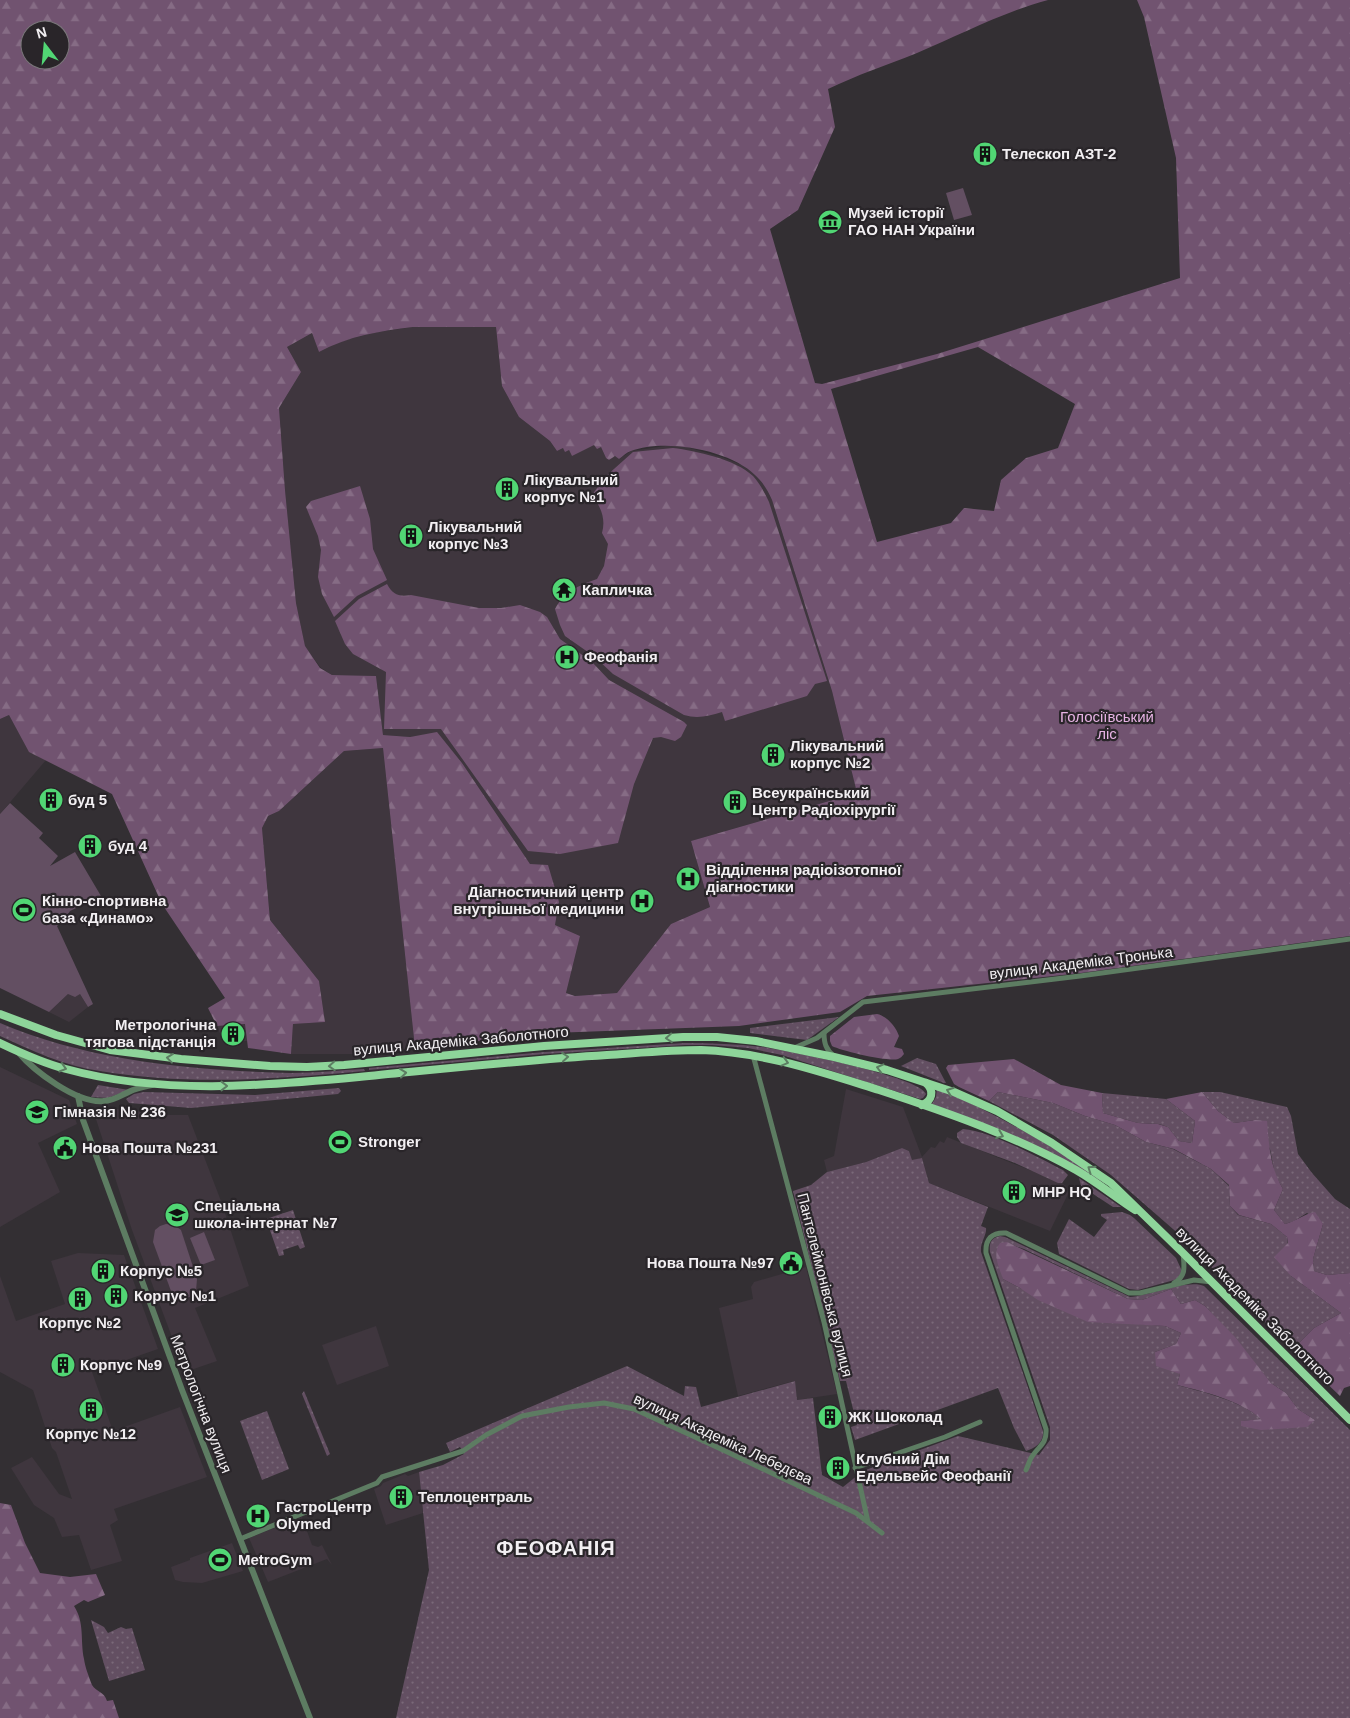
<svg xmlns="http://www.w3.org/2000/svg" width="1350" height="1718" font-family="Arial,sans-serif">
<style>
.built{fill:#3f363e}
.green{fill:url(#green-dots);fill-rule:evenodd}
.forest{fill:url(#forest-firs);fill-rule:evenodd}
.pitch{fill:#634f62}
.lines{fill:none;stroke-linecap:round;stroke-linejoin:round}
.minor{stroke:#5d7c62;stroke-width:5}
.tertiary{stroke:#5d7c62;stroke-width:6}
.trunk{stroke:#8ed59a;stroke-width:8}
.oneway{stroke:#5c7d62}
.labels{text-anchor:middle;stroke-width:4.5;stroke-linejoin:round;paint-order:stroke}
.poi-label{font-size:15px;font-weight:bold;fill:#f2eff2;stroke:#292529;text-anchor:start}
.park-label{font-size:15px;fill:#e7b3e4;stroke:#292529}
.street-label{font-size:15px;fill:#f2eff2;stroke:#292529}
.district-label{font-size:20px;font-weight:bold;letter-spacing:1px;fill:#f2eff2;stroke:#292529}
</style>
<defs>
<pattern id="green-dots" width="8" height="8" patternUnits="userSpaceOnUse" patternTransform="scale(1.25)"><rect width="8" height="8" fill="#634f62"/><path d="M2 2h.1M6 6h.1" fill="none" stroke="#7a6979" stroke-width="1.8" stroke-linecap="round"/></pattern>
<pattern id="forest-firs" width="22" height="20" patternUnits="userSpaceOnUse" patternTransform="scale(1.25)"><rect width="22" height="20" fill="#715370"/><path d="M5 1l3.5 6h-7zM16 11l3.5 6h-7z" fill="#866c85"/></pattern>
</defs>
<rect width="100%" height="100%" fill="#332f33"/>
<g class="built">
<path d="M413 327H496L502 386 519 417 550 441 557 451 563 448 569 450 572 456 594 444 601 447 606 458 616 456 619 459 631 451 672 445 686 447 722 457 742 465 755 474 765 486 772 500 832 691 857 793 691 841 710 907 671 924 617 993 575 996 566 993 580 936 555 925 559 902 530 864 462 763 437 733 410 737 383 735 376 676 332 675 321 668 305 647 296 603 285 490 279 408 301 372 287 347 312 333 319 352 334 344 349 339 378 332Z"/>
<path d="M9 715 29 751 46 760 0 814V719Z"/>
<path d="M383 748 415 1048 359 1054H291L293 1024 325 1022 319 981 270 920 262 828 268 816 279 811 344 751Z"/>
<path d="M68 994H80L88 1007 69 1022 49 1012Z"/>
<path d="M246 1024 247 1041 230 1042 223 1041 217 1026Z"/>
<path d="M0 1067 69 1100 77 1124 38 1143 60 1192 0 1227Z"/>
<path d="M846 1089 903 1107 922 1157 931 1147 935 1148 940 1141 944 1143 947 1137 1062 1183 1066 1186 1068 1194 1050 1231 929 1183 922 1158 912 1161 909 1151 902 1148 866 1162 827 1172 824 1160 834 1156Z"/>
<path d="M100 1107 171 1115H188L221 1201 249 1286 195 1308 217 1361 185 1372 132 1230 95 1116Z"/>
<path d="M78 1253 124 1255 158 1349 92 1372 113 1431 180 1407 207 1477 114 1509 118 1520 110 1525 122 1561 91 1570 79 1535 62 1537 54 1518 34 1505 11 1468 32 1457 59 1494 72 1499 56 1452 52 1448 33 1390 0 1372V1276L16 1321 65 1304 51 1261Z"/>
<path d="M806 1267 837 1394 797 1400 794 1381 738 1396 719 1308 753 1299 751 1287 754 1282Z"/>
<path d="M376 1326 389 1366 337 1385 322 1345Z"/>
<path d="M419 1472 423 1513 386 1525 374 1489 381 1486 383 1483 405 1474 408 1476Z"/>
<path d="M302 1517 312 1545 318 1547 322 1545 332 1565 327 1559 268 1582 249 1538Z"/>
<path d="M232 1543 243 1571 202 1583 183 1582 175 1580 171 1567 190 1560V1558Z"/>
</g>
<g class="green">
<path d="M839 1017 807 1040 750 1033V1028Z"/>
<path d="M0 1023C88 1061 197 1071 291 1073 316 1073 340 1070 364 1069L365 1071C277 1079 188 1086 100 1071 65 1066 32 1051 0 1036Z"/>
<path d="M685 1043C711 1043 737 1044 762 1047 785 1050 921 1077 926 1094L923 1098 920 1099 782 1055 748 1048 712 1045H685L545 1054 369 1070V1068L545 1052Z"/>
<path d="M917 1058 936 1064 946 1083H944L901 1066Z"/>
<path d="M98 1085 129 1090 108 1098 91 1097Z"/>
<path d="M339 1088 341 1091 338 1094 191 1108 129 1103 126 1099 134 1094 144 1092 255 1095Z"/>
<path d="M937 1088C983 1108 1026 1131 1069 1158 1081 1165 1098 1175 1106 1184 1050 1151 992 1127 932 1104L936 1097Z"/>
<path d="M998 1092 1053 1103 1085 1116 1115 1125 1146 1142 1173 1149 1211 1169 1229 1186 1230 1206 1238 1215 1271 1224 1287 1237 1291 1276 1341 1313 1314 1328 1292 1350 1181 1236 1111 1175 1053 1135 989 1101Z"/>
<path d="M1202 1092H1220L1287 1107 1291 1116 1298 1154 1312 1173 1335 1199 1350 1209V1273L1327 1275 1314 1271 1313 1259 1323 1224 1307 1213 1294 1221 1285 1224 1274 1210 1283 1189 1275 1175 1270 1149 1255 1120 1234 1123 1218 1111Z"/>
<path d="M1102 1093 1166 1099 1195 1121 1192 1143 1179 1141 1168 1127 1159 1124 1138 1123 1103 1113Z"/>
<path d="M963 1129C990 1131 1038 1157 1063 1170L1068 1175 1062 1183H1058L1015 1163 961 1143 957 1137V1133Z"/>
<path d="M902 1148 909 1151 912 1160 922 1158 929 1183 988 1207 981 1226 986 1228C987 1235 980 1242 981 1252L1043 1431C1044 1442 1036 1448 1026 1451L1014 1428 998 1388 855 1440 851 1427 857 1425 846 1381H840L793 1191 811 1185 827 1172 866 1162Z"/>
<path d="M1079 1178 1121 1207H1113L1081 1186Z"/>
<path d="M293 1210 305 1247 300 1249 298 1245 283 1250 284 1255 279 1256 266 1219Z"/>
<path d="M1122 1212 1130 1215 1134 1218 1176 1258 1182 1271 1178 1279 1138 1290 1129 1289 1059 1254 1057 1243 1069 1219 1094 1237 1107 1220 1101 1216V1214Z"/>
<path d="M1000 1236 1005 1237 1130 1297C1149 1296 1188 1279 1204 1286L1350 1430V1718H396L429 1570 419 1472 443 1465 464 1454 460 1447 450 1452 446 1443 627 1366 684 1396 685 1386 696 1387 701 1407 795 1381 797 1400 813 1398 822 1475 843 1487 863 1471 958 1436 1039 1455 1050 1440V1427L990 1252C989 1243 991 1238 1000 1236ZM1000 1243H1007L1024 1249 1128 1299 1142 1300 1171 1289 1181 1304 1195 1300 1205 1306 1217 1319 1271 1383 1286 1393 1298 1409 1315 1420 1242 1421 1262 1419C1238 1400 1206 1393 1177 1385L1180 1374 1155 1352 1176 1344 1181 1333 1165 1326 1112 1322 1020 1288 1003 1279Z"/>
<path d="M304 1391 330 1454 327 1456 302 1394Z"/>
<path d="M267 1411 289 1469 262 1480 240 1421Z"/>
<path d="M91 1620 104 1627 108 1633 121 1627 126 1629 132 1628 145 1670 109 1681Z"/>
</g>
<g class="forest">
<path d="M0 0H1048C1003 12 960 35 917 53 887 65 857 75 828 89L835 127 798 210 770 229 815 383 822 384 937 354 1180 278 1176 158 1144 17 1137 0H1350V936L1081 973 867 996 840 1012 739 1026 552 1033 415 1048 383 748 344 751 279 811 268 816 262 828 270 920 319 981 325 1022 293 1024 291 1054 248 1048 245 1024 217 1026 208 1008 225 998 162 904 112 794 29 752 9 715 0 719ZM30 30H60V60H30ZM413 327H496L502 386 519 417 550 441 557 451 563 448 565 452 569 450 572 456 594 445 597 449 601 447 606 458 609 460 615 456 619 459C623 456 627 452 631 451 665 438 730 450 755 475 763 482 768 491 772 500L832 691 857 793 691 841 710 907 671 924 617 993 575 996 566 993 580 936 555 925 559 902 548 865 530 864 462 763 437 732 410 737 383 735 376 676 332 675 320 668 305 646 296 603 285 490 279 408 301 372 287 347 312 333 319 352C348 336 381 331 413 327ZM978 347 1075 404 1058 448 1026 458 1001 480 994 511 964 508 951 523 877 542 831 389Z"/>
<path d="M673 448C696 451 735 459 753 476 760 484 765 493 769 502L827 681 815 684 807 696 725 721 722 712C708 716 698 719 684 715L613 674 595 657 565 636 560 625 555 609C565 591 578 586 597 579L604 566 608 544 602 533C606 519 601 507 592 495L605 477 633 452Z"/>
<path d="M360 486 370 519 373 549 387 580 357 596 334 617 322 594 318 577 321 550 318 536 306 507 311 501Z"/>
<path d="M387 584C393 595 399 597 411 595L479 608H501L520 605 540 612 547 617 560 639 592 662 609 680 684 722 687 725 681 737 675 741 661 737 653 738 634 784 618 843 560 854 528 851 441 729H384L386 672 353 654 345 644 335 621 359 599Z"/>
<path d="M877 1014C887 1016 896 1027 899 1036L894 1047 902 1049 904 1054C902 1056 901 1058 898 1059 888 1062 842 1051 832 1046L830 1041V1036L854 1017Z"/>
<path d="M1014 1059 1061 1085 1102 1093 1103 1113 1138 1123 1158 1124 1168 1127 1179 1141 1192 1143 1195 1121 1166 1099 1202 1092 1218 1111 1234 1123 1255 1120 1267 1121C1269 1146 1270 1167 1283 1189L1274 1210 1285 1224C1296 1221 1304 1214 1315 1212L1323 1224 1313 1259 1314 1271 1327 1275 1350 1273V1386L1344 1388 1340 1396 1292 1350 1314 1328 1341 1313 1291 1276 1274 1257 1288 1243 1287 1237 1271 1224 1239 1215 1230 1206 1229 1185 1211 1169 1174 1149 1146 1142 1115 1125 1085 1116 1053 1103 998 1092 989 1101 959 1087 954 1084 946 1068 948 1065Z"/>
<path d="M1007 1242 1128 1299 1142 1300 1171 1289 1181 1304 1195 1300 1205 1306 1235 1337 1271 1383 1286 1393 1298 1409 1315 1420 1307 1427 1261 1430 1241 1426V1421L1261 1419C1239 1400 1205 1392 1177 1385L1180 1374 1156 1366 1155 1352 1176 1344 1181 1333 1165 1326 1088 1322 1038 1300 1020 1288 1003 1279C999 1267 992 1254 1000 1243Z"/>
<path d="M0 1503 11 1505 25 1543 40 1573 70 1577 96 1574 105 1595 88 1602 84 1600 74 1606C85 1623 80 1640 84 1659 85 1667 89 1677 92 1685 96 1692 104 1691 107 1701L113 1700 119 1718H0Z"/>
</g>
<g class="pitch">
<path d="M963 188 972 215 954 220 946 193Z"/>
<path d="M10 803 43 833 39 838 58 856 50 866 75 852 101 896 70 911 63 922 57 926 93 1004 88 1007 80 994 75 997 68 994 49 1012 0 988V814Z"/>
<path d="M166 1224 174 1225 181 1230 197 1279 196 1291 190 1297 182 1298 175 1296 171 1291 153 1242 155 1230 160 1226Z"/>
<path d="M204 1232 215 1260 201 1265 190 1238Z"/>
</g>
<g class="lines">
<g class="minor">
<path d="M824 1033C824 1043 826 1050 834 1056"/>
<path d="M794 1048 817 1038 863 1002 1080 976 1350 939"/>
<path d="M753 1055 824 1322 868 1522"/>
<path d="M1174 1283C1187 1276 1184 1266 1183 1253"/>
<path d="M855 1468 945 1437 980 1422"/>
<path d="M1026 1470C1028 1466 1029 1462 1031 1458 1038 1446 1047 1445 1046 1429L986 1253C985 1239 992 1232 1006 1233L1129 1293H1140L1194 1280 1212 1282"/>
<path d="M240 1539 377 1483 382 1477 463 1451 486 1435 522 1416 569 1407 604 1403 634 1409 723 1450 856 1513 882 1533"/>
</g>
<g class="tertiary">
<path d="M18 1052C34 1071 77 1104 104 1101 114 1101 123 1094 133 1090 139 1088 145 1086 152 1085"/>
<path d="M78 1096 83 1120 182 1390 310 1718"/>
</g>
<g class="trunk">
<path d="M0 1014 56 1035 110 1050 181 1059 270 1066 307 1067 344 1065 544 1046 683 1037H717L756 1041 834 1057 887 1070 954 1092 997 1111 1052 1143 1111 1183 1183 1253 1350 1420"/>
<path d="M0 1043C21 1053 43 1063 66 1069 161 1095 263 1086 359 1077 442 1069 524 1060 607 1055 638 1053 670 1050 701 1050 763 1052 821 1072 879 1090 946 1112 1015 1136 1076 1170 1097 1182 1115 1197 1135 1210"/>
<path d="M922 1105C932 1101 935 1091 926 1083"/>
</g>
</g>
<defs><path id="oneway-chevron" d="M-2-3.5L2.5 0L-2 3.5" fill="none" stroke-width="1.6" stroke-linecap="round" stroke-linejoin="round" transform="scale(1.25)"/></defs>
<g class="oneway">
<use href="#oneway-chevron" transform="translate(669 1038) rotate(176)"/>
<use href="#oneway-chevron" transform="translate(565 1057) rotate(-5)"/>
<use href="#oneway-chevron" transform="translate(170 1058) rotate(-173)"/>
<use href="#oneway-chevron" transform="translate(785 1062) rotate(15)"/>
<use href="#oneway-chevron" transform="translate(332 1066) rotate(177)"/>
<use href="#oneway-chevron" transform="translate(63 1068) rotate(17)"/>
<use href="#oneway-chevron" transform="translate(880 1068) rotate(-166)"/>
<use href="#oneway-chevron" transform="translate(403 1073) rotate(-6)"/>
<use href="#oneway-chevron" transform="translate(224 1086)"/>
<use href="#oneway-chevron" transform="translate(950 1091) rotate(-160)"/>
<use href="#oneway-chevron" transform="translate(1000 1135) rotate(22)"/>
<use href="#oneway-chevron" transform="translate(1091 1169) rotate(-145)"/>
</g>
<defs>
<symbol id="building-disc" viewBox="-11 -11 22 22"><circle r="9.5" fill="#51d674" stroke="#292529"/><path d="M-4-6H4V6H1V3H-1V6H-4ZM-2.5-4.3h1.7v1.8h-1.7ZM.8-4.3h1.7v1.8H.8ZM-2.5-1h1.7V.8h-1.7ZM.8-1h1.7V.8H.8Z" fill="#111"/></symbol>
<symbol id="museum-disc" viewBox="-11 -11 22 22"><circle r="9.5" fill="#51d674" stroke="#292529"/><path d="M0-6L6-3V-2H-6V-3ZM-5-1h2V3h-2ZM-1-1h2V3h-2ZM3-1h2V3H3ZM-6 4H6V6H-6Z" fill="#111"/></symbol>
<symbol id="temple-disc" viewBox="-11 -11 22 22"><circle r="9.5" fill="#51d674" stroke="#292529"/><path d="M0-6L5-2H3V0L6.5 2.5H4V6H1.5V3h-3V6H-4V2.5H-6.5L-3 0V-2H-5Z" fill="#111"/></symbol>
<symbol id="hospital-disc" viewBox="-11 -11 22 22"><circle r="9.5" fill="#51d674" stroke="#292529"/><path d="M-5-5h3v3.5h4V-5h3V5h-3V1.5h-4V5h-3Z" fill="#111"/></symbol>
<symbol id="stadium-disc" viewBox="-11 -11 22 22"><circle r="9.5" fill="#51d674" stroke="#292529"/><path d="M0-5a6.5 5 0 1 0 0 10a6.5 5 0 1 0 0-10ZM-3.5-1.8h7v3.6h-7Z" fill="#111"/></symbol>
<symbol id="school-disc" viewBox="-11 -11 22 22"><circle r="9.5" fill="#51d674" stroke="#292529"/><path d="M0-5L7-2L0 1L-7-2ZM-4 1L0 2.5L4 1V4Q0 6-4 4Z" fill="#111"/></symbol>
<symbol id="civic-disc" viewBox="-11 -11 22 22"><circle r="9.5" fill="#51d674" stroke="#292529"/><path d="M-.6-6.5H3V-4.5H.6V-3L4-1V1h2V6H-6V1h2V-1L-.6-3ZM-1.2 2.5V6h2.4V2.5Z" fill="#111"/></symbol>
</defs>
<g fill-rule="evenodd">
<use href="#building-disc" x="971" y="140" width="28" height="28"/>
<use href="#museum-disc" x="816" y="208" width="28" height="28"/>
<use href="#building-disc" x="493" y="475" width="28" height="28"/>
<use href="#building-disc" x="397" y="522" width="28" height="28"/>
<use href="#temple-disc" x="550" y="576" width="28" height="28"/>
<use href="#hospital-disc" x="553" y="643" width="28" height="28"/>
<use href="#building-disc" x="759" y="741" width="28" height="28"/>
<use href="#building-disc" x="37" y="786" width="28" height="28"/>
<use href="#building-disc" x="721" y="788" width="28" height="28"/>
<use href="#building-disc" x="76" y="832" width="28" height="28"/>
<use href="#hospital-disc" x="674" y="865" width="28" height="28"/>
<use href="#hospital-disc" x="628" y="887" width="28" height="28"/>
<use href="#stadium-disc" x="10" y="896" width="28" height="28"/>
<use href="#building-disc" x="219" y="1020" width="28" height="28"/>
<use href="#school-disc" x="23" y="1098" width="28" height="28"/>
<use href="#stadium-disc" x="326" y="1128" width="28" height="28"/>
<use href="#civic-disc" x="51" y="1134" width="28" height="28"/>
<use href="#building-disc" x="1000" y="1178" width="28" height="28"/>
<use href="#school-disc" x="163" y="1201" width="28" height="28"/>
<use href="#civic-disc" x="777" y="1249" width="28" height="28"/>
<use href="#building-disc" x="89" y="1257" width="28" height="28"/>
<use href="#building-disc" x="102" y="1282" width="28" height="28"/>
<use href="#building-disc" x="66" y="1285" width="28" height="28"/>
<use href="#building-disc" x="49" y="1351" width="28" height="28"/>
<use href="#building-disc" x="77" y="1396" width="28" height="28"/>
<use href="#building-disc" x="816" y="1403" width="28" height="28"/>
<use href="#building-disc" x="824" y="1454" width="28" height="28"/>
<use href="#building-disc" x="387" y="1483" width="28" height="28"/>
<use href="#hospital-disc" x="244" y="1502" width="28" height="28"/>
<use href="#stadium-disc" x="206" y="1546" width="28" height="28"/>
</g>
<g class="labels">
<g class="poi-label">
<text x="1002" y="159">Телескоп АЗТ-2</text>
<text x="848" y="218">Музей історії<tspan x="848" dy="17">ГАО НАН України</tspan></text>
<text x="524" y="485">Лікувальний<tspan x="524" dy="17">корпус №1</tspan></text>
<text x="428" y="532">Лікувальний<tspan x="428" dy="17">корпус №3</tspan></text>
<text x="582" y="595">Капличка</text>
<text x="584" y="662">Феофанія</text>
<text x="790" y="751">Лікувальний<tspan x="790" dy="17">корпус №2</tspan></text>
<text x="752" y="798">Всеукраїнський<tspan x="752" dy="17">Центр Радіохірургії</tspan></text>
<text x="68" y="805">буд 5</text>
<text x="108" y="851">буд 4</text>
<text x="706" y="875">Відділення радіоізотопної<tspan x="706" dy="17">діагностики</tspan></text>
<text x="624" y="897" text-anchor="end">Діагностичний центр<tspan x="624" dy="17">внутрішньої медицини</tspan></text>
<text x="42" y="906">Кінно-спортивна<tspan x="42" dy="17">база «Динамо»</tspan></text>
<text x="216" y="1030" text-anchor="end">Метрологічна<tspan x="216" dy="17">тягова підстанція</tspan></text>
<text x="54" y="1117">Гімназія № 236</text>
<text x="358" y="1147">Stronger</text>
<text x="82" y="1153">Нова Пошта №231</text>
<text x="1032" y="1197">MHP HQ</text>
<text x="194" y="1211">Спеціальна<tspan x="194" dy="17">школа-інтернат №7</tspan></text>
<text x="774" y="1268" text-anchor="end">Нова Пошта №97</text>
<text x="120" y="1276">Корпус №5</text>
<text x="134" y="1301">Корпус №1</text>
<text x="80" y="1328" text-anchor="middle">Корпус №2</text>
<text x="80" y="1370">Корпус №9</text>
<text x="848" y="1422">ЖК Шоколад</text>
<text x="91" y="1439" text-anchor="middle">Корпус №12</text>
<text x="856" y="1464">Клубний Дім<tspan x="856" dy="17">Едельвейс Феофанії</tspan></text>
<text x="418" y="1502">Теплоцентраль</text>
<text x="276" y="1512">ГастроЦентр<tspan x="276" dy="17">Olymed</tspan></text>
<text x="238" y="1565">MetroGym</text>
</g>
<g class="park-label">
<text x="1107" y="722">Голосіївський<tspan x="1107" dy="17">ліс</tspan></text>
</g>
<g class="street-label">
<text transform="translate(1081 963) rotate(-7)" y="5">вулиця Академіка Тронька</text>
<text transform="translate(461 1041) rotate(-5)" y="5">вулиця Академіка Заболотного</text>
<text transform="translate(825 1285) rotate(76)" y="5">Пантелеймонівська вулиця</text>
<text transform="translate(1255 1306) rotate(45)" y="5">вулиця Академіка Заболотного</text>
<text transform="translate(201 1404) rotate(69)" y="5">Метрологічна вулиця</text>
<text transform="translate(723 1439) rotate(25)" y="5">вулиця Академіка Лебедєва</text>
</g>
<g class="district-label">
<text x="556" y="1555">ФЕОФАНІЯ</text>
</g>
</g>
<g transform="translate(45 45) rotate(344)"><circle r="24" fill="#292529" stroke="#797679"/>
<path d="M0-4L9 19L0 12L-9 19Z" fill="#51d674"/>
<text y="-8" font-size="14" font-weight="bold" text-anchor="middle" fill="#f2eff2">N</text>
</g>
</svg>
